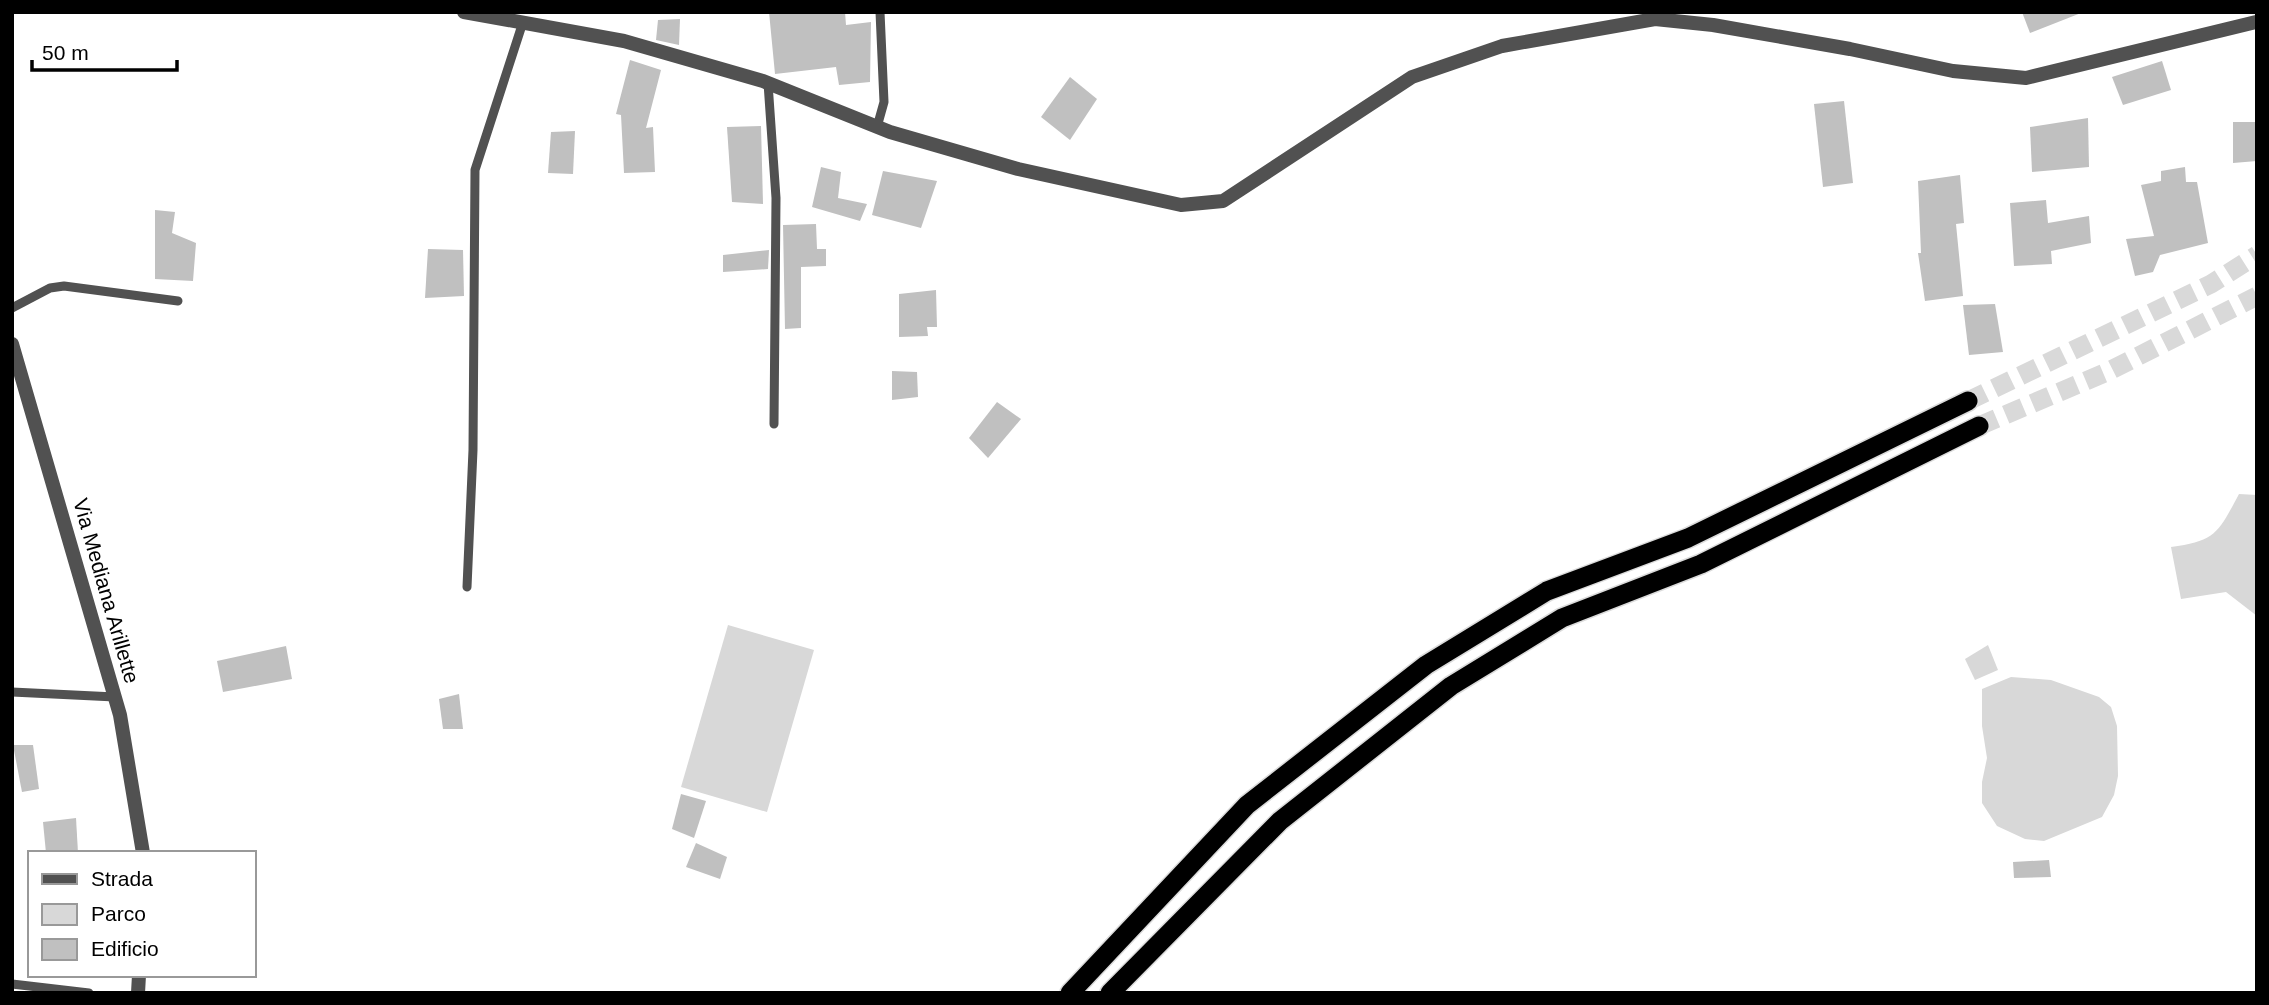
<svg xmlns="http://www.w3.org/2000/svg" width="2269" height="1005" font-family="Helvetica,sans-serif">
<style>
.green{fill:#d8d8d8}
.building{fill:#c0c0c0}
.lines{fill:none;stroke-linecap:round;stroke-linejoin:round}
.trunk-tunnel{stroke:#d9d9d9;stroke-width:19;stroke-dasharray:19 10;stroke-linecap:butt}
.trunk-casing{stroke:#dbdbdb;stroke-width:22}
.service{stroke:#515151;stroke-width:9}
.minor{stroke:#515151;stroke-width:14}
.trunk{stroke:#000;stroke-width:19}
.labels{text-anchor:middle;stroke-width:5;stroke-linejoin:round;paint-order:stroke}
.street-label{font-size:21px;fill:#000;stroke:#fff}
</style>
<rect width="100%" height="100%" fill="#fff"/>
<g class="green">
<path d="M2239 494 2257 495V616L2226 592 2181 599 2171 547C2216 541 2218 533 2239 494Z"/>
<path d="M728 625 814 650 767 812 681 787Z"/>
<path d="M1988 645 1998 670 1975 680 1965 659Z"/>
<path d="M2011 677 2051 680 2099 697 2111 707 2117 726 2118 776 2114 795 2102 817 2044 841 2025 839 1997 826 1982 803V782L1987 758 1982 726V689Z"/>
</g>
<g class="building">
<path d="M769 12H845L846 25 871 22 870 82 839 85 836 67 775 74Z"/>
<path d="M2022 12H2081V13L2030 33Z"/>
<path d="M680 19 679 45 656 40 658 20Z"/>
<path d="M630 60 661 70 646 128 653 127 655 172 624 173 621 115 616 114Z"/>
<path d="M2162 61 2171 90 2123 105 2112 77Z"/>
<path d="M1070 77 1097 99 1070 140 1041 117Z"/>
<path d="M1844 101 1853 183 1823 187 1814 104Z"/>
<path d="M2088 118 2089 167 2032 172 2030 127Z"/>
<path d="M2233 122H2257V161L2233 163Z"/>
<path d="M761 126 763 204 732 202 727 127Z"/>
<path d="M575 131 573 174 548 173 551 132Z"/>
<path d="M821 167 841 172 838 198 867 204 860 221 812 207Z"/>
<path d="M2185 167 2186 182H2197L2208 243 2160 255 2153 272 2135 276 2126 239 2154 236 2141 185 2161 181V171Z"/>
<path d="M883 171 937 181 921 228 872 215Z"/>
<path d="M1960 175 1964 223 1956 224 1963 296 1925 301 1918 253H1921L1918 181Z"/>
<path d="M2046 200 2048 223 2089 216 2091 243 2051 251 2052 264 2014 266 2010 203Z"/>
<path d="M155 210 175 212 172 233 196 243 193 281 155 279Z"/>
<path d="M816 224 817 249H826V266L801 267V328L785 329 783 225Z"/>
<path d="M428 249 463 250 464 296 425 298Z"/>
<path d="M769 250 768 269 723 272V255Z"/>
<path d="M936 290 937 327H927L928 336 899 337V294Z"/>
<path d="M1995 304 2003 352 1969 355 1963 305Z"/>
<path d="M892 371 917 372 918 397 892 400Z"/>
<path d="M997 402 1021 419 988 458 969 438Z"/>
<path d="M286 646 292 679 223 692 217 661Z"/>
<path d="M459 694 463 729H443L439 699Z"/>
<path d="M13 745H33L39 789 22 792Z"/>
<path d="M681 794 706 801 694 838 672 829Z"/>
<path d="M76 818 78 853H46L43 822Z"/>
<path d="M696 843 727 857 720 879 686 867Z"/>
<path d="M2049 860 2051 877 2014 878 2013 862Z"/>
</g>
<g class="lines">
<g class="trunk-tunnel">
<path d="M1968 401 2211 284 2257 255"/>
<path d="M1979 426 2107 372 2257 296"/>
</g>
<defs>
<g id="trunk">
<path d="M1070 993 1247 805 1426 665 1547 591 1688 538 1968 401"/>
<path d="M1110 993 1280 821 1451 686 1562 618 1701 564 1979 426"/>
</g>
</defs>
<use href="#trunk" class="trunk-casing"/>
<g class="service">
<path d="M768 83 776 198 774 424"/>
<path d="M877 127 884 102 880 12"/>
<path d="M12 308 50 288 64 286 178 301"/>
<path d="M467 587 473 450 475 170 523 22"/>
<path d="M12 692 115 697"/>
<path d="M12 984 89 993"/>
</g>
<g class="minor">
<path d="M464 12 624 41 763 81 890 132 1018 169 1181 205 1223 201 1412 77 1502 46 1655 19 1713 25 1850 49 1953 71 2026 78 2256 22"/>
<path d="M12 344 120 715 143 853"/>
<path d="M138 993 139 975"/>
</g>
<use href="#trunk" class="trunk"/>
</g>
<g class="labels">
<g class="street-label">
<text transform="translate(106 591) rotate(74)" y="7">Via Mediana Arillette</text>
</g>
</g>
<rect width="2269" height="1005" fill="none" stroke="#000000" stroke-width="28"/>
<rect x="28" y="851" width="228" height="126" fill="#ffffff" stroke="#999999" stroke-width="2"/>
<rect x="42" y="874" width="35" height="10" fill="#515151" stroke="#999999" stroke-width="2"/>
<text x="91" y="886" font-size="21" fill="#000000">Strada</text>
<rect x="42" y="904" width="35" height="21" fill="#d8d8d8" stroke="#999999" stroke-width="2"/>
<text x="91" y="921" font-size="21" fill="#000000">Parco</text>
<rect x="42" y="939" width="35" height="21" fill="#c0c0c0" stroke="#999999" stroke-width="2"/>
<text x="91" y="956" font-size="21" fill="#000000">Edificio</text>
<path d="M32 60v10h145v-10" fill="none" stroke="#000000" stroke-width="3.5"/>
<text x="42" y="60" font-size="21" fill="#000000" stroke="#ffffff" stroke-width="5" paint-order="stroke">50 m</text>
</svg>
